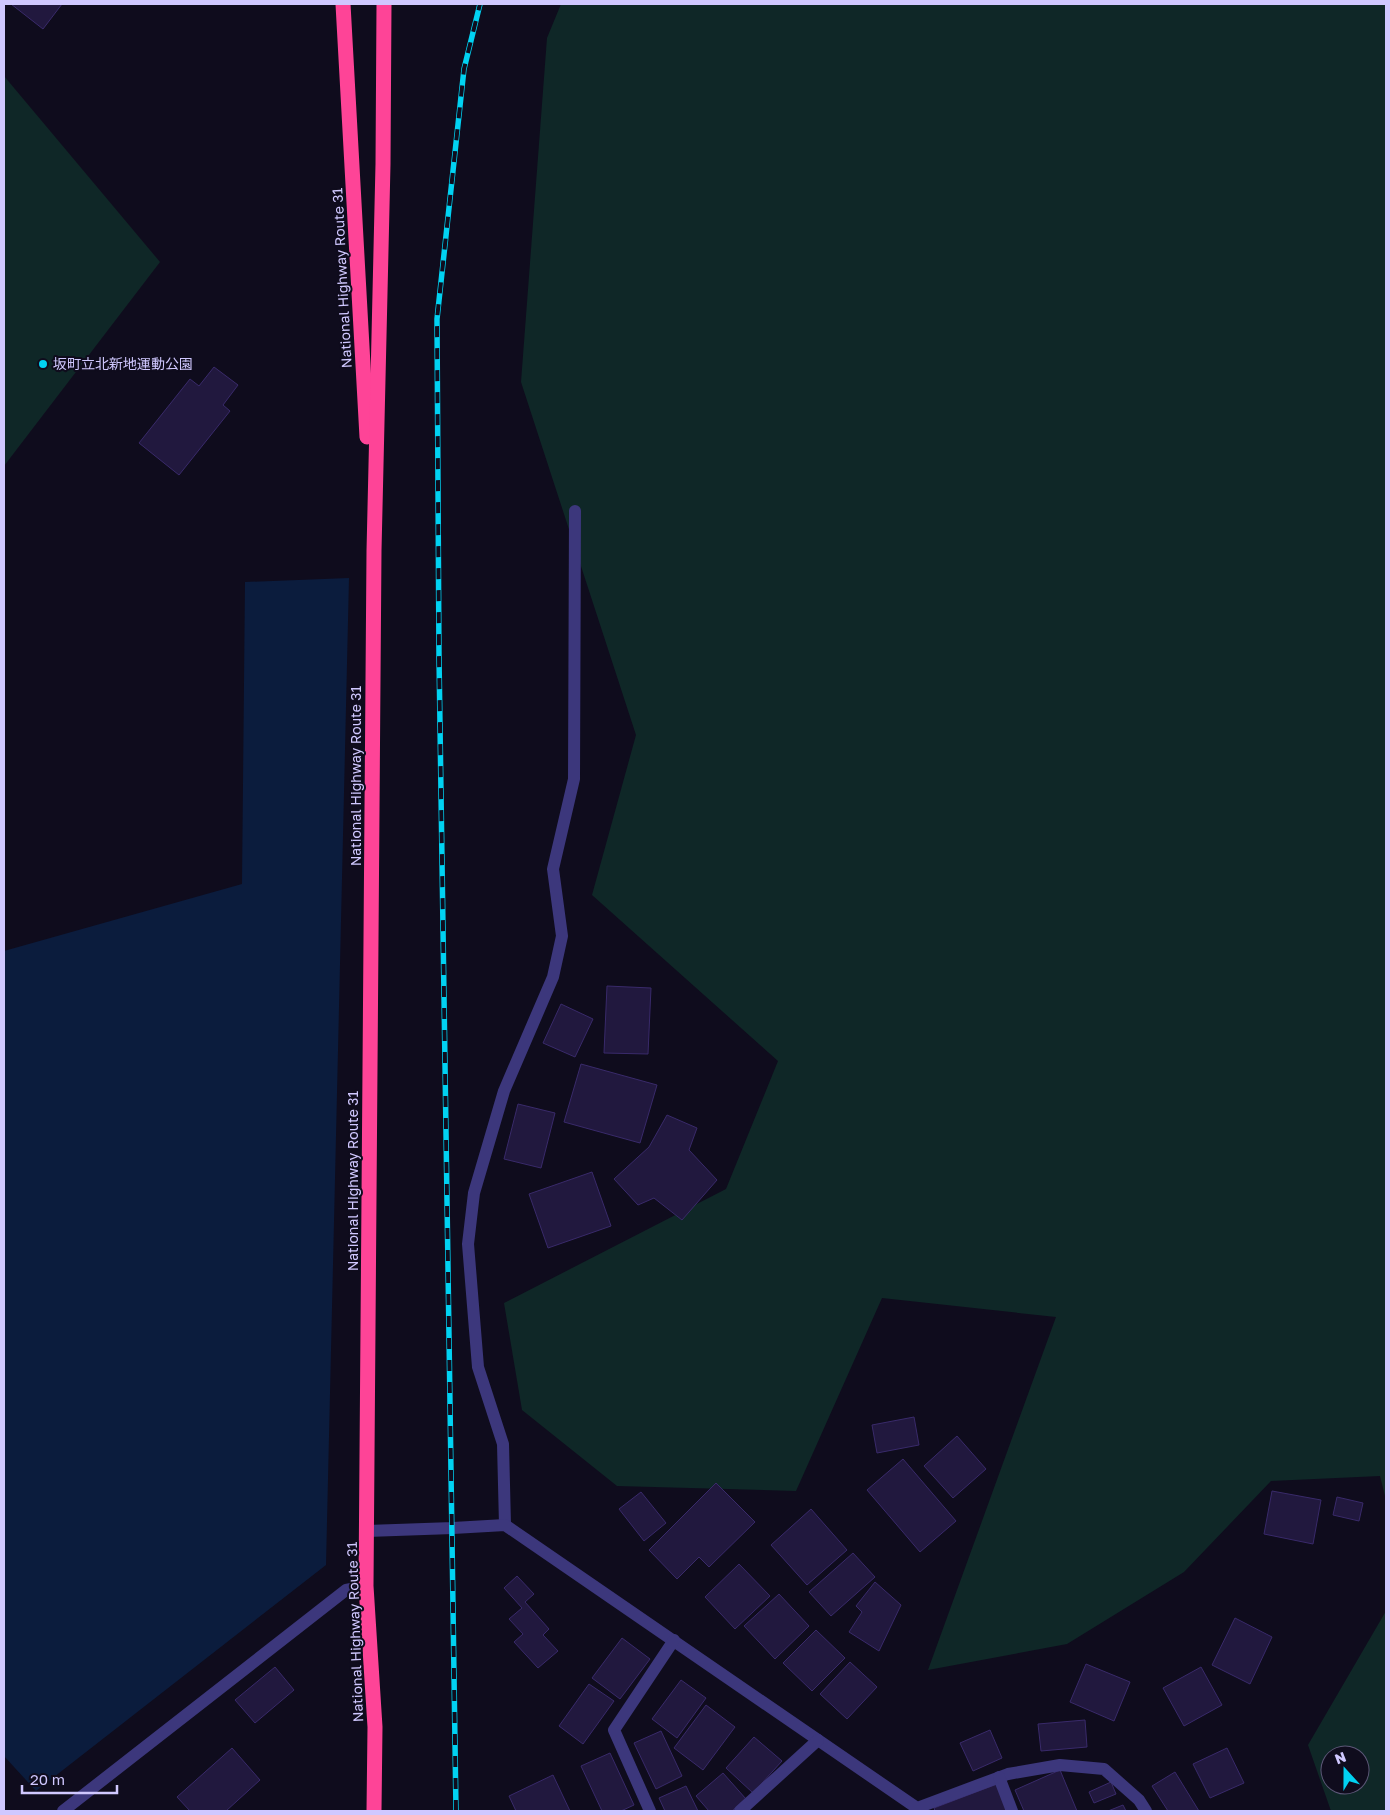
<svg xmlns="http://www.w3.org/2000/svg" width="1390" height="1815" font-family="'Golos Text','Noto Sans JP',sans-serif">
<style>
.green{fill:#0f2727;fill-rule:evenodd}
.water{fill:#0b1c3d}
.building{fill:#21183e;stroke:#392a6a}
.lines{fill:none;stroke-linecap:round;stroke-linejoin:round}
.minor{stroke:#3c377c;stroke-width:12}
.highway{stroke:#fe4497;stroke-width:15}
.rail-casing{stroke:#01d2f2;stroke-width:5.5}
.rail{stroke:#0f0c1d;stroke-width:4;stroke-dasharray:11;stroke-linecap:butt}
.poi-dot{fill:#01d2f2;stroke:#0f0c1d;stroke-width:2}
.labels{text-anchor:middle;stroke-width:4;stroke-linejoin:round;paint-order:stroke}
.street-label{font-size:14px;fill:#d0c8ff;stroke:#0f0c1d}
.poi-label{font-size:14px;fill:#d0c8ff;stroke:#0f0c1d;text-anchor:start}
</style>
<rect width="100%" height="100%" fill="#0f0c1d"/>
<g class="green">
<path d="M561 4H1386V1500L1380 1476 1271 1481 1184 1572 1067 1644 928 1670 1056 1317 882 1298 796 1491 617 1486 522 1410 504 1303 726 1189 778 1061 592 895 636 735 521 382 547 38Z"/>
<path d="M4 76 160 262 4 466Z"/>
<path d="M1386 1611V1811H1331L1308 1745ZM1330 1755H1360V1785H1330Z"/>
</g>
<path class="water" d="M349 578 326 1565 36 1791 4 1756V951L242 884 245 582Z"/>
<g class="building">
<path d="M11 4H62L43 29Z"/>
<path d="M214 367 238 385 223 405 230 411 179 475 139 443 190 379 199 386Z"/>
<path d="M607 986 651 988 648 1054 604 1053Z"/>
<path d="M561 1004 593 1019 575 1057 543 1043Z"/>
<path d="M581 1064 657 1085 640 1143 564 1122Z"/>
<path d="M518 1104 555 1113 541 1168 504 1159Z"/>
<path d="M667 1115 697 1128 689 1150 717 1180 682 1220 654 1198 638 1205 614 1179 649 1147Z"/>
<path d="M592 1172 611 1226 548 1248 529 1194Z"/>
<path d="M914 1417 919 1445 877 1453 872 1425Z"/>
<path d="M957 1436 986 1469 953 1498 924 1466Z"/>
<path d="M903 1459 956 1521 920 1552 867 1490Z"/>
<path d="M716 1483 755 1522 709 1567 699 1557 677 1579 649 1550Z"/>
<path d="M1272 1491 1321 1500 1313 1544 1264 1534Z"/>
<path d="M641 1492 666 1523 644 1541 619 1509Z"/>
<path d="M1337 1497 1363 1503 1359 1521 1333 1515Z"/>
<path d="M811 1509 847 1550 807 1585 771 1545Z"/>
<path d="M853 1553 875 1577 831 1616 809 1592Z"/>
<path d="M739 1564 770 1596 735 1629 705 1597Z"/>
<path d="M517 1576 534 1594 525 1602 549 1629 543 1635 558 1651 538 1668 514 1642 523 1634 509 1619 522 1608 504 1588Z"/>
<path d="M875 1582 901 1605 879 1651 849 1632 862 1612 856 1606Z"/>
<path d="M779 1594 809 1626 775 1659 744 1626Z"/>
<path d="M1235 1618 1272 1637 1250 1684 1212 1665Z"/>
<path d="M816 1630 845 1658 812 1691 783 1663Z"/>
<path d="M622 1638 650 1659 620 1699 592 1678Z"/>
<path d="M850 1662 877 1687 847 1719 820 1694Z"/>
<path d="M1086 1664 1130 1682 1114 1721 1070 1702Z"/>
<path d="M275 1667 294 1690 255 1723 235 1700Z"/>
<path d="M1201 1667 1222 1705 1184 1726 1163 1688Z"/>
<path d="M681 1680 706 1698 677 1738 652 1719Z"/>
<path d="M589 1684 614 1701 583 1744 559 1726Z"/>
<path d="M706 1705 735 1727 703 1770 674 1748Z"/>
<path d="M1085 1720 1087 1747 1041 1751 1038 1724Z"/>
<path d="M990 1730 1002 1758 973 1771 960 1743Z"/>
<path d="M661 1731 682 1776 656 1789 634 1743Z"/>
<path d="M754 1737 782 1761 753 1793 726 1768Z"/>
<path d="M232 1748 260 1780 226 1811H190L177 1797Z"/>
<path d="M1227 1748 1244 1783 1210 1798 1193 1764Z"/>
<path d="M610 1753 634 1805 621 1811H602L581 1766Z"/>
<path d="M1060 1770 1077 1811H1024L1015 1790Z"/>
<path d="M1175 1772 1199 1811H1168L1152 1786Z"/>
<path d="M723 1773 746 1799 732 1811H709L696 1796Z"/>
<path d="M553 1775 570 1811H516L509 1796Z"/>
<path d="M1111 1782 1116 1794 1094 1803 1089 1792Z"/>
<path d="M997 1784 1008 1811H935L934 1808Z"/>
<path d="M686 1786 698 1811H665L659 1798Z"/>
<path d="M1123 1805 1126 1811H1108Z"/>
</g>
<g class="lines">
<g class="minor">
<path d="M505 1525 503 1444 478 1367 468 1244 474 1193 504 1091 553 977 562 936 553 869 574 779 575 511"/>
<path d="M367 1531 453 1528 505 1525 917 1808 1008 1774 1060 1765 1104 1769 1139 1800 1146 1811"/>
<path d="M999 1777 1012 1811"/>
<path d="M63 1811 346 1590 366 1586"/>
<path d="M650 1811 614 1730 674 1640"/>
<path d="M740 1811 818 1740"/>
</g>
<g class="highway">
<path d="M343 4 367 437"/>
<path d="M374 1811 375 1727 366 1586 374 551 383 164 384 4"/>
</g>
<defs>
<path id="rail" d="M456 1811 439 657 437 319 464 69 480 4"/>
</defs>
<use href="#rail" class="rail-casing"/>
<use href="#rail" class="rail"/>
</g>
<circle class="poi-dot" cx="43" cy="364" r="5"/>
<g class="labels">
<g class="street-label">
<text transform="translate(342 278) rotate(-93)" y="5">National Highway Route 31</text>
<text transform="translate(356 776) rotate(-90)" y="5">National Highway Route 31</text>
<text transform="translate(353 1181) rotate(-90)" y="5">National Highway Route 31</text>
<text transform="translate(355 1632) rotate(-92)" y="5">National Highway Route 31</text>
</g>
<g class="poi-label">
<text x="53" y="369">坂町立北新地運動公園</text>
</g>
</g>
<rect width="1390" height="1815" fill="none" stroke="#d0c8ff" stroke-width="10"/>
<g transform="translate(1345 1770) rotate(339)"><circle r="24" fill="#0f0c1d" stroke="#5c5777"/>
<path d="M0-4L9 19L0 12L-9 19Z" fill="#01d2f2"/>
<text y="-8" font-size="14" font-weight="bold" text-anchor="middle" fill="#d0c8ff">N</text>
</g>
<path d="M22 1785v8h95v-8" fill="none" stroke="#d0c8ff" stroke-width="2.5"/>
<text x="30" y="1785" font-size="15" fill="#d0c8ff" stroke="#0f0c1d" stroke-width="4" paint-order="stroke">20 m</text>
</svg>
